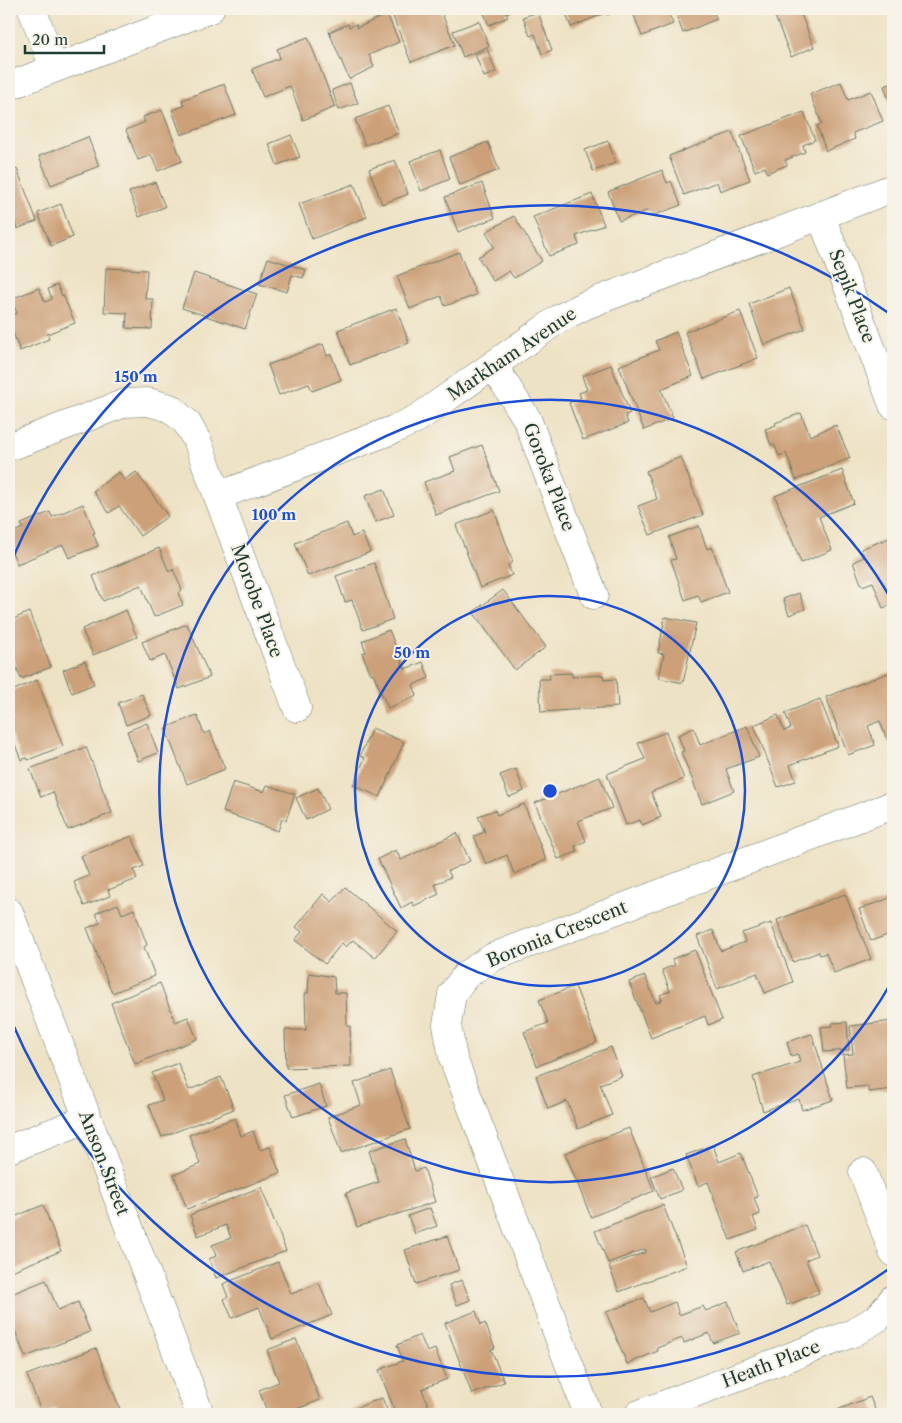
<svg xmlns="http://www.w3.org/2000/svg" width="902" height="1423" font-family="'Libre Caslon Text',serif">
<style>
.building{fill:#cca078}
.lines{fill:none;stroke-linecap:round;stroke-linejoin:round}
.minor-casing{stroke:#677766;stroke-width:29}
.minor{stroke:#fff;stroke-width:28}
.ring{fill:none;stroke:#1d4ed8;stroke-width:2.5}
.labels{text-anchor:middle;stroke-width:4;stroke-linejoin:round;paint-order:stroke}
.street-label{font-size:18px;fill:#1f3d34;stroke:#f7f3e8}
.centre{fill:#1d4ed8;stroke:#f7f3e8;stroke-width:2.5}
.ring-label{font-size:15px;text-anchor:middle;font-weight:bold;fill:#1d4ed8;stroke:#f7f3e8;stroke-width:4;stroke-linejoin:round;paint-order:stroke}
</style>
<rect width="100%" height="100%" fill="#f7f3e8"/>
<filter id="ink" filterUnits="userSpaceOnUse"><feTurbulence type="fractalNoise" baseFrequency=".02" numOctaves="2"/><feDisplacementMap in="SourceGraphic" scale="10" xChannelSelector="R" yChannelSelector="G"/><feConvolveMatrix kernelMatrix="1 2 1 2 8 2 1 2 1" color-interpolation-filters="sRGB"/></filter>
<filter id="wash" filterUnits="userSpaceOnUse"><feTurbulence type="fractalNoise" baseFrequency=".0096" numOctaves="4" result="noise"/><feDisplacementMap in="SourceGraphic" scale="20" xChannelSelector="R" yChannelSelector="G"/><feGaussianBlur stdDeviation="1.12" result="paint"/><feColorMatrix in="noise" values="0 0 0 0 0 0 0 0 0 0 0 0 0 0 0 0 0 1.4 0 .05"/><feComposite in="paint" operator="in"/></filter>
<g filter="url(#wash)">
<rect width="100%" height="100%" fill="#eee2c4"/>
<g id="blocks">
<g class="building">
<path d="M390 9H440L455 45 411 62Z"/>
<path d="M482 9H517L506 13 508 17 489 25Z"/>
<path d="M564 9H601L603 14 571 27Z"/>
<path d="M605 9H622L607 15Z"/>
<path d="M645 9H667L673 24 642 36 633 13Z"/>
<path d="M674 9H712L717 19 683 33Z"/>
<path d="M772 9H799L814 47 791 57Z"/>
<path d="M538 12 552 50 542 54 535 34 530 36 523 17Z"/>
<path d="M387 14 399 42 369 55 374 67 349 79 329 32 348 24 349 27 356 24 357 28Z"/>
<path d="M479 21 489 46 463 57 453 31Z"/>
<path d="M308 37 335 107 303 120 290 86 263 97 252 69 280 58 277 49Z"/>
<path d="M487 49 496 72 484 77 475 54Z"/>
<path d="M841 82 848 100 871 91 883 121 853 133 855 139 826 151 817 126 822 124 810 94Z"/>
<path d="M350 83 358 103 339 110 332 90Z"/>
<path d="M893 83V111L884 86Z"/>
<path d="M224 84 236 115 181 135 172 110 184 106 182 100Z"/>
<path d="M388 106 399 133 365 145 355 119Z"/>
<path d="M162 110 182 161 158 171 151 155 138 160 126 130 145 122 143 117Z"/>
<path d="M804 112 815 140 803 145 805 152 785 160 787 165 767 173 765 167 755 171 741 136Z"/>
<path d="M732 132 750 180 720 191 717 182 684 195 669 156Z"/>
<path d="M291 135 300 157 277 165 269 144Z"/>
<path d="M88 137 99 166 51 185 39 156Z"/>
<path d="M608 141 616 163 593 171 585 150Z"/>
<path d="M488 142 499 170 460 185 449 157Z"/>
<path d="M440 150 450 179 421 191 410 161Z"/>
<path d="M395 160 408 194 382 204 369 169Z"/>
<path d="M17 169 37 221 17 229 9 207V173Z"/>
<path d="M662 170 667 183 671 181 681 205 652 216 649 210 619 221 608 192Z"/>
<path d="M155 182 165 207 139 217 129 192Z"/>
<path d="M482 183 495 218 458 232 445 197Z"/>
<path d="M354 184 367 217 312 239 299 204Z"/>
<path d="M592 194 604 225 576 236 579 245 549 256 533 217Z"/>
<path d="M61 204 73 237 51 246 38 213Z"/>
<path d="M514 216 542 261 514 278 509 271 493 281 478 257 494 247 486 232Z"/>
<path d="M459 252 476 295 445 306 441 296 410 309 397 276Z"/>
<path d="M268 258 306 270 303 278 292 275 287 292 259 284Z"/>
<path d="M106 268 147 270 145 299H153L152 329 126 328 127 313 104 312Z"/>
<path d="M194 273 257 294 245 329 182 308Z"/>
<path d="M57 285 62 296 63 295 75 323 47 334 49 339 20 351 9 322V317L17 313 11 299 39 288 45 302 52 299 48 289Z"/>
<path d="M789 288 805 329 764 345 749 304Z"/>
<path d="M396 308 409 343 350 365 338 330Z"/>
<path d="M740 311 758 358 704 379 685 332Z"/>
<path d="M676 332 693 376 661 389 673 418 644 430 619 366 659 350 655 341Z"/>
<path d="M323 344 327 356 331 354 341 380 312 391 309 384 279 395 268 365Z"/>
<path d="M611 365 630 413 625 415 628 423 583 440 569 403 581 398 579 393 587 390 582 376Z"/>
<path d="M801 413 810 436 836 425 850 458 796 480 786 453 779 456 774 444 771 445 765 429 776 425 775 423Z"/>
<path d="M482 445 499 491 436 515 424 482 455 471 450 457Z"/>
<path d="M681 457 703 515 650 535 638 506 657 499 646 471Z"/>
<path d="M842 470 854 503 819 517 832 550 801 563 775 496Z"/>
<path d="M119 472 124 480 136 472 168 516 140 536 119 506 109 513 93 491Z"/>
<path d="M384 489 394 515 375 522 365 496Z"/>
<path d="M83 504 95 533H93L98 546 69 558 63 545 17 564 9 545V534L23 528 21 524 50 512 52 517Z"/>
<path d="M494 510 513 562 508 565 512 575 480 588 456 525Z"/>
<path d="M347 523 352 537 362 533 370 552 308 576 295 543Z"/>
<path d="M699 526 707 549 712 547 728 592 701 602 698 595 685 600 671 560 676 559 669 537Z"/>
<path d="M889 538 893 548V561L891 562 892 565 893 564V604L883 608 873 582 862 586 853 562 864 557 861 549Z"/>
<path d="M159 548 169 572 173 569 182 590 178 593 183 605 154 617 141 585 103 601 93 576Z"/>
<path d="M374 563 393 619 363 630 352 600 345 602 336 576Z"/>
<path d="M503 590 546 647 515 670 473 612Z"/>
<path d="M799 593 805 609 789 615 783 599Z"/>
<path d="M126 610 137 637 93 655 82 629Z"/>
<path d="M29 612 51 667 21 679 12 657 9 658V621Z"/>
<path d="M665 617 696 623 683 683 659 678 664 654 658 653Z"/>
<path d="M187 624 210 677 179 689 165 655 150 661 142 642Z"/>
<path d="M389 630 405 669 423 662 429 678 413 685 417 696 388 708 373 673 371 674 362 653 366 652 362 641Z"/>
<path d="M85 661 94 684 72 693 63 670Z"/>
<path d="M893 671V737L887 740 880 721 868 726 875 745 848 755 826 697Z"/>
<path d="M572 673V677L603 675 604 680 616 679 618 707 541 712 539 679H550L549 674Z"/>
<path d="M37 680 63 746 28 760 27 758 21 760 9 729V722L13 720 10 714H9V692Z"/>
<path d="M142 694 151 715 126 725 118 703Z"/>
<path d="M820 699 838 746 790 765 796 781 778 787 754 725 778 715 784 731 791 728 785 713Z"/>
<path d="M197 715 204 734 210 731 225 769 187 784 165 728Z"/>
<path d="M147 723 158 753 138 761 127 731Z"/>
<path d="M747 726 759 757 726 769 734 791 702 804 681 752 684 751 678 735 694 728 700 745Z"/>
<path d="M372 728 404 742 380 797 353 785 365 758 360 756Z"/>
<path d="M666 732 684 779 651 792 661 817 642 825 640 820 626 825 607 774 645 759 638 743Z"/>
<path d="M86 747 112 813 68 830 53 792 41 797 30 769Z"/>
<path d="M516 769 524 791 509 797 500 775Z"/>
<path d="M600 777 612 808 578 821 586 841 575 846 577 852 558 859 535 803Z"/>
<path d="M233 782 264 792 267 785 295 794 286 820 282 819 278 831 223 812Z"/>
<path d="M318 788 328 809 306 820 296 798Z"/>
<path d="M524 804 546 860 514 874 507 855 486 864 474 836 485 832 478 816 495 810 497 815Z"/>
<path d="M457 833 470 861 448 871 451 877 435 884 439 894 414 906 412 902 401 908 378 859 396 850 401 860Z"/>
<path d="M132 836 144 866 134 870 137 879 108 890 110 896 84 906 74 882 89 876 81 856Z"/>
<path d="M345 887 397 931 375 958 353 940 346 947 342 943 325 964 295 940 302 932 296 927 323 894 332 902Z"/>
<path d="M845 894 871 959 834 973 826 953 820 955 819 952 793 962 777 920Z"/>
<path d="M893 897V933L871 941 859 909Z"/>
<path d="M118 904 122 914 134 909 147 945 144 947 155 976 112 993 87 928 100 923 96 913Z"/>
<path d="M771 923 793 982 765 993 757 973 717 989 697 936 713 930 721 951 745 942 742 933Z"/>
<path d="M695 950 722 1020 708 1025 705 1016 651 1038 629 982 645 976 656 1003 662 1000 660 995 670 991 662 970 675 965 672 959Z"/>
<path d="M309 973 334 977 335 993H346L347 1026H350L351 1066 286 1068 285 1030H306L305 993H308Z"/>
<path d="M160 983 175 1022 188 1017 197 1039 135 1064 111 1003Z"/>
<path d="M575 986 597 1042 537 1066 524 1032 548 1023 539 1000Z"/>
<path d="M893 1021V1089L868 1092V1086L847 1088 843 1055 853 1054 850 1026Z"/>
<path d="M847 1022 849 1050 824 1052 821 1027 833 1026 832 1023Z"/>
<path d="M812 1034 833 1100 802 1110 799 1099 763 1111 753 1077 800 1062 798 1054 791 1056 787 1042Z"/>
<path d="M611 1047 622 1076 600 1084 612 1115 578 1129 567 1101 548 1109 536 1076Z"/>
<path d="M178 1063 189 1090 221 1077 234 1109 162 1137 149 1105 163 1100 152 1073Z"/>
<path d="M390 1070 410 1129 341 1153 328 1117 361 1105 354 1083Z"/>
<path d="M319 1084 326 1106 293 1117 285 1095Z"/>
<path d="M235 1118 241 1136 253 1131 260 1150 270 1147 280 1173 187 1209 174 1175 200 1164 189 1135Z"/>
<path d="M629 1128 654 1191 591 1217 565 1153Z"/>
<path d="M405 1139 415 1171 424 1168 435 1202 357 1227 346 1193 379 1182 369 1151Z"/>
<path d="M713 1145 719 1162 741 1153 758 1197 754 1198 760 1214 753 1217 758 1230 730 1240 708 1182 698 1186 686 1155Z"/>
<path d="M673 1168 682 1190 660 1199 651 1177Z"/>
<path d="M261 1187 286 1251 216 1278 209 1259 216 1256 212 1245 231 1238 226 1225 198 1236 190 1215Z"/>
<path d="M43 1205 61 1251 9 1272V1219Z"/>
<path d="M663 1205 687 1266 619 1292 609 1266 646 1252 645 1249 608 1263 595 1231Z"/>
<path d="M430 1208 437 1226 415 1234 408 1216Z"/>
<path d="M805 1225 817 1255 806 1260 819 1293 787 1305 769 1261 743 1271 736 1252Z"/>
<path d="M447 1236 459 1270 416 1284 405 1250Z"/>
<path d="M278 1262 291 1294 319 1283 332 1315 272 1339 259 1307 232 1318 224 1299 228 1297 223 1284Z"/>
<path d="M46 1280 58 1310 78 1302 90 1332 25 1357 9 1315V1295Z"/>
<path d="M462 1280 470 1300 457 1305 449 1285Z"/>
<path d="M644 1298 650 1312 675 1302 679 1315 703 1306 706 1311 728 1302 740 1333 713 1343 709 1333 684 1343 682 1338 657 1348 658 1351 627 1364 606 1312Z"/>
<path d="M476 1311 481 1325 485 1323 495 1348 491 1349 504 1382 472 1394 445 1323Z"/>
<path d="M420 1335 427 1352 435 1349 447 1379 422 1389 430 1410 420 1414H409L408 1413 405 1414H396L379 1370 403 1361 397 1345Z"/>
<path d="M296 1339 320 1400 284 1414H268L259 1390 279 1382 267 1350Z"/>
<path d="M96 1348 120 1409 106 1414H58L56 1408 42 1414 27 1375Z"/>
<path d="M870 1397 877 1414H827Z"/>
<path d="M382 1398 389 1414H341Z"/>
</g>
</g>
</g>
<g filter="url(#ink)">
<use href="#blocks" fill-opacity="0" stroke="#677766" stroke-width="1"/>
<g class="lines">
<defs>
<g id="minor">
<path d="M32 9 54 68"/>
<path d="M9 86 210 9"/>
<path d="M821 216 893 405"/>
<path d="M493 365 527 419 594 595"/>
<path d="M9 447 125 403 148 402 170 408 187 423 198 443 297 708"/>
<path d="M218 496 395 429 418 418 560 318 586 305 893 188"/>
<path d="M9 912 200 1414"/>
<path d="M9 1149 87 1119"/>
<path d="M863 1172 893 1252"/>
<path d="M588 1414 453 1058 447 1025 452 994 466 975 493 957 893 805"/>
<path d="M639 1414 853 1333 879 1317 893 1299"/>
</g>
</defs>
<use href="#minor" class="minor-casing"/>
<use href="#minor" class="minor"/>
</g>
</g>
<g class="ring">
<circle cx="550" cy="791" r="195"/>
<path d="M892 981A391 391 0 1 1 892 601"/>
<path d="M890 1268A586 586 0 0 1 11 1020M11 562A586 586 0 0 1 890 314"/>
</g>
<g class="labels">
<g class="street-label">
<text transform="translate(852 296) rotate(69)" y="6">Sepik Place</text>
<text transform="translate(512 354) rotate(-34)" y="6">Markham Avenue</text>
<text transform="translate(549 477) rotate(69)" y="6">Goroka Place</text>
<text transform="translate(257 601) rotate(70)" y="6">Morobe Place</text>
<text transform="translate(557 934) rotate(-22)" y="6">Boronia Crescent</text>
<text transform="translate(104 1163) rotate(69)" y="6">Anson Street</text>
<text transform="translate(771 1364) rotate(-21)" y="6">Heath Place</text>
</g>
</g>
<circle cx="550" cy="791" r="8" class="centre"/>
<g class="ring-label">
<text x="136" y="382">150 m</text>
<text x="274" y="520">100 m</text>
<text x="412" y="658">50 m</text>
</g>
<rect width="902" height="1423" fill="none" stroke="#f7f3e8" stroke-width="30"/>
<path d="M25 45v8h79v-8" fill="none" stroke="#1f3d34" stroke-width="2.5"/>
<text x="32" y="45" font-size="15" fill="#1f3d34" stroke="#f7f3e8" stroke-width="4" paint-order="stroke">20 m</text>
</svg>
